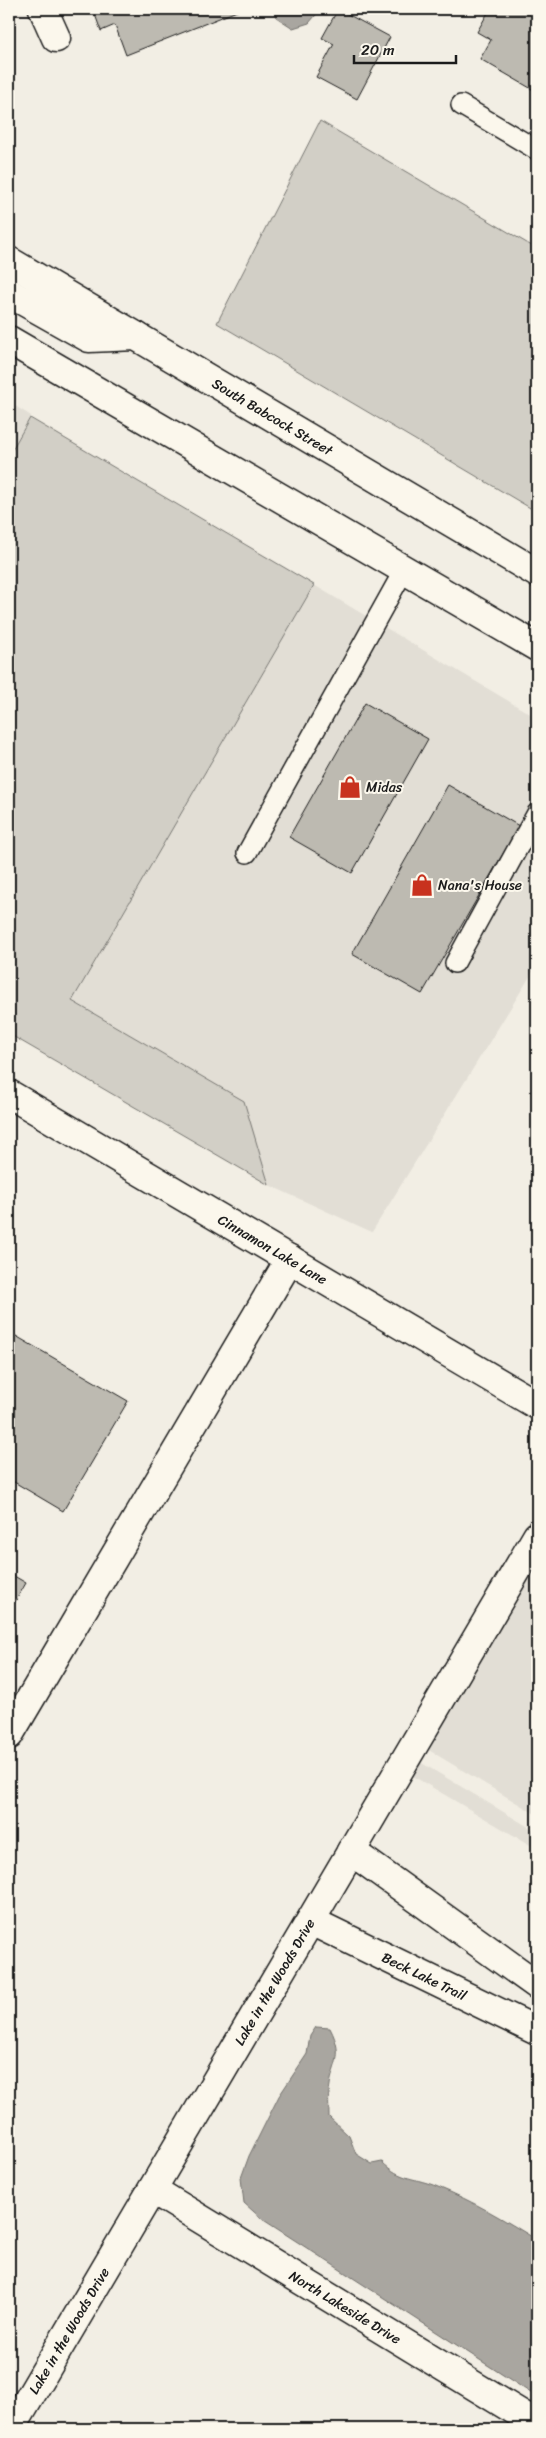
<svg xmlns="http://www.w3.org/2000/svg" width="546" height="2438" font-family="Sriracha,sans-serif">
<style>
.built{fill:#e2ded5}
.green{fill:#d2cfc6;stroke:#777671}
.water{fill:#a9a6a0;stroke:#716f6b}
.building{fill:#bdbab1;stroke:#1c1c1c}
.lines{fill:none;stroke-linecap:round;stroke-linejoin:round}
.lane-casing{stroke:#1c1c1c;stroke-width:22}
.street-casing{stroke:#1c1c1c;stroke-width:31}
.secondary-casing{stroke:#1c1c1c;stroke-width:31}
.lane{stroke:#fbf7ec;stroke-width:19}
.street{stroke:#fbf7ec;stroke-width:28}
.secondary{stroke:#fbf7ec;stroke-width:28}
.labels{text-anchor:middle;stroke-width:4;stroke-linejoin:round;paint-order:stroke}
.street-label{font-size:14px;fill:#1c1c1c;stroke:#fbf7ec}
.poi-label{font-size:14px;fill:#1c1c1c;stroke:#fbf7ec;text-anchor:start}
</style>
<rect width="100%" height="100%" fill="#f2eee4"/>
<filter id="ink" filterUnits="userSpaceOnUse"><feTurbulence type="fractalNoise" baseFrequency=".02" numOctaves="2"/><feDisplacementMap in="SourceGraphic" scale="10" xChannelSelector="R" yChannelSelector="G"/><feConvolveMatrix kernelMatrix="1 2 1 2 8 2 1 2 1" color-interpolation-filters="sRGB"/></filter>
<g filter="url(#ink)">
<g class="built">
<path d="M9 402 31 416 9 455Z"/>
<path d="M314 585 537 718V965L372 1232 269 1185 243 1101 72 1001Z"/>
<path d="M537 1507V1528L420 1762 537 1832V1849L389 1762Z"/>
<path d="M537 1561V1815L427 1749Z"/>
</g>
<g class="green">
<path d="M320 121 537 249V512L217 323Z"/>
<path d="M30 418 314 585 72 1001 244 1101 269 1185 9 1034V455Z"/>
</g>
<g class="water">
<path d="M274 9H321L309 23 293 28 276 17Z"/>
<path d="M316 2027 330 2028C346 2059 331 2064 329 2093 328 2100 329 2109 329 2117L349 2136 356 2154 372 2164 382 2162C401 2181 415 2177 438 2187 473 2201 505 2220 537 2240V2397L262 2219 244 2203 241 2178 249 2156 279 2096 307 2054 310 2036Z"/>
</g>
<g class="building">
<path d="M93 9H242L126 55 115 25 101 31Z"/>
<path d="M338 9 390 37 357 99 316 77 334 44 322 38Z"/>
<path d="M490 9H537V92L480 59 491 40 477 32Z"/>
<path d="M365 703 428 739 352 873 289 837Z"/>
<path d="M448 785 519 826 422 994 352 954Z"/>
<path d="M9 1332 128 1401 63 1511 9 1479Z"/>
<path d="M9 1573 26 1583 9 1612Z"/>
</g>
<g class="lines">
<defs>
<g id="lane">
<path d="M461 105 537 150"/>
<path d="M247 853 404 570"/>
<path d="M455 963 537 813"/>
</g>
<g id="street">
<path d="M43 9 56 38"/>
<path id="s1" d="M9 1094 537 1405"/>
<path d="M9 1735 290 1259"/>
<path d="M351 1851 537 1985"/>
<path id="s2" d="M311 1921 537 2031"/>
<path id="s3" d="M153 2190 537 2424"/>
<path id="s4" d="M11 2429 537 1536"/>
</g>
<g id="secondary">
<path id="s5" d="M9 261 537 573"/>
<path d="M9 293 89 338 136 336"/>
<path d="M9 340 537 647"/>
</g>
</defs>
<use href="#lane" class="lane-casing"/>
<use href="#street" class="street-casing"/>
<use href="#secondary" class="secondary-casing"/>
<use href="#lane" class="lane"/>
<use href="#street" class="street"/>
<use href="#secondary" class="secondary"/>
</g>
</g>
<defs>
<symbol id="shop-bare" viewBox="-9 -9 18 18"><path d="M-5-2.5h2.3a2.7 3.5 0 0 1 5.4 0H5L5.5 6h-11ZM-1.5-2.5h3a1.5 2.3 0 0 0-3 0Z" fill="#c8321e" stroke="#fbf7ec" stroke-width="2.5" paint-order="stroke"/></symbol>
</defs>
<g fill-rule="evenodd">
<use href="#shop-bare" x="334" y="771" width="32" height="32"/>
<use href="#shop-bare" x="406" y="869" width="32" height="32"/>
</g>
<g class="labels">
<g class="street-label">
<text dy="5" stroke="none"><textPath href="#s5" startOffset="306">South Babcock Street</textPath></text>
<text dy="5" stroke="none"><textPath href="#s1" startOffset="306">Cinnamon Lake Lane</textPath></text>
<text dy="5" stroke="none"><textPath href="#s2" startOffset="126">Beck Lake Trail</textPath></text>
<text dy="5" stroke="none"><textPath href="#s4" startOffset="519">Lake in the Woods Drive</textPath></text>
<text dy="5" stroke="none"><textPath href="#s3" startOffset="225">North Lakeside Drive</textPath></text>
<text dy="5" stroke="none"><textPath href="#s4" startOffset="114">Lake in the Woods Drive</textPath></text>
</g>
<g class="poi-label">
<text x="366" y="792">Midas</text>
<text x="438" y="890">Nana's House</text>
</g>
</g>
<rect width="546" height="2438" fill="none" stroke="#fbf7ec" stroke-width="30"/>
<rect x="15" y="15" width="516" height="2408" fill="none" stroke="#1c1c1c" stroke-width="2" filter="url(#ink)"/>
<path d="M354 55v8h102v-8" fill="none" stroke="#1c1c1c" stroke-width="2.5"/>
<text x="361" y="55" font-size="15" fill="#1c1c1c" stroke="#fbf7ec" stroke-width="4" paint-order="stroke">20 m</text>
</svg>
